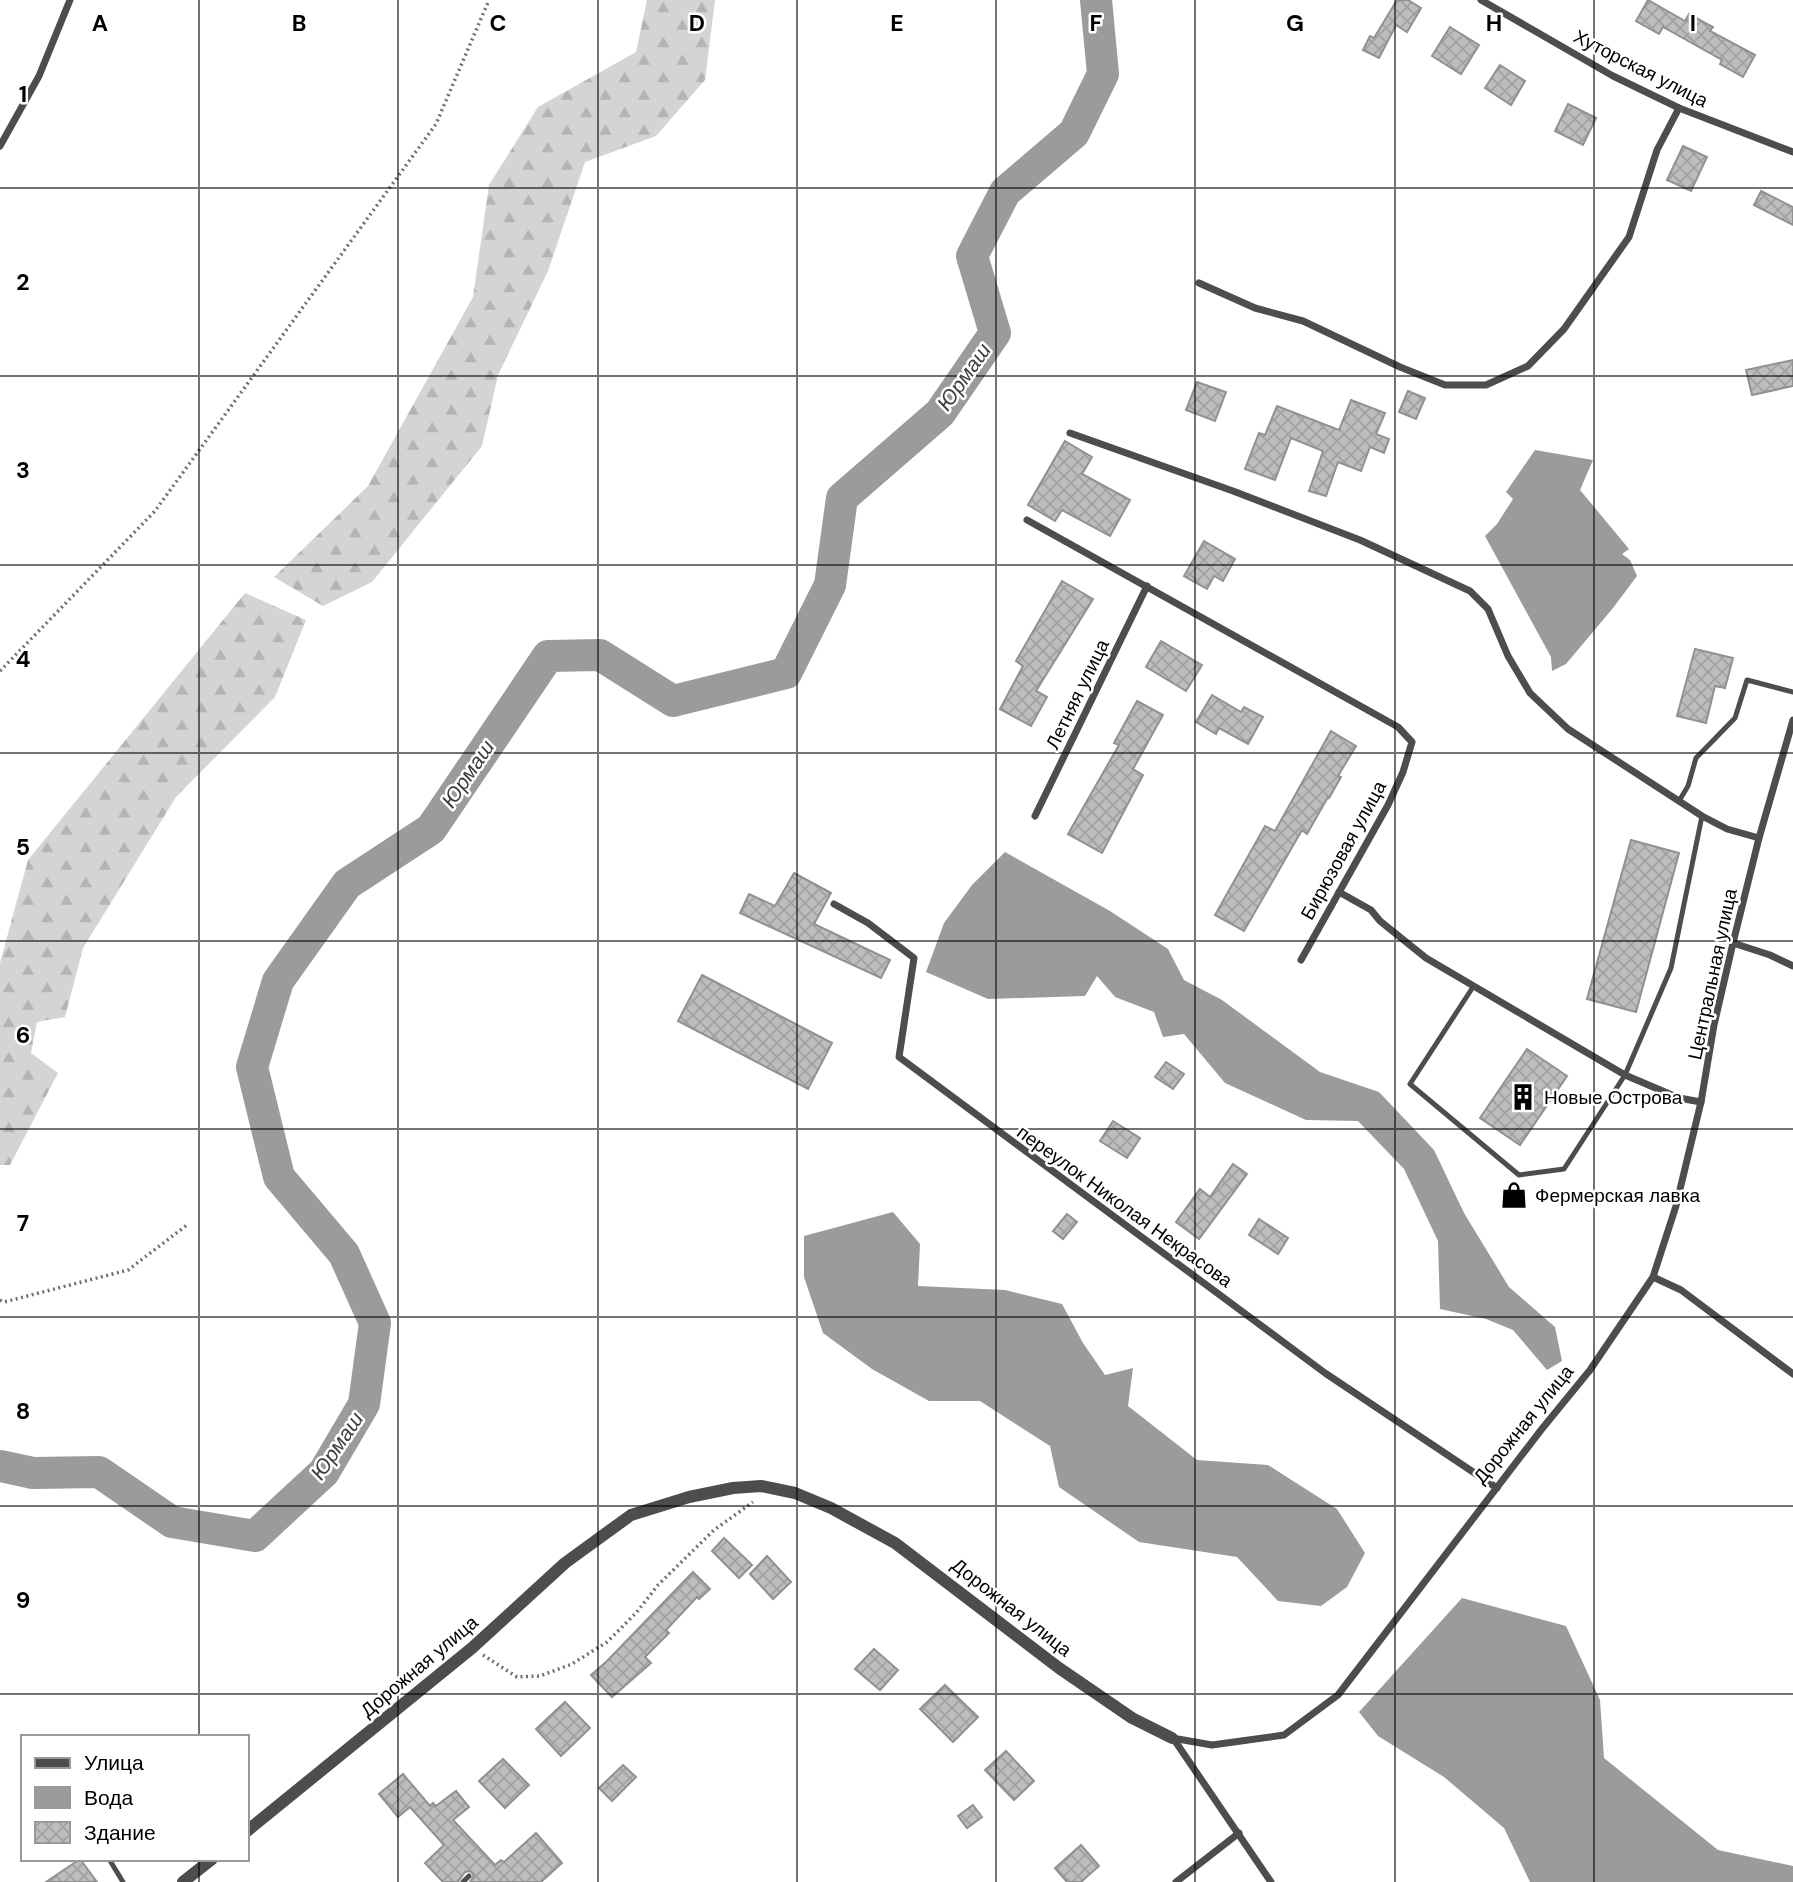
<svg xmlns="http://www.w3.org/2000/svg" width="1793" height="1882" font-family="'DM Sans',sans-serif">
<style>
.forest{fill:url(#forest-firs)}
.water{fill:#9b9b9b}
.lines{fill:none;stroke-linecap:round;stroke-linejoin:round}
.river{stroke:#9b9b9b;stroke-width:32}
.building{fill:url(#building-cross-hatch);stroke:#919191;stroke-width:2}
.path{stroke:#6f6f6f;stroke-width:3.5;stroke-dasharray:2 3.5;stroke-linecap:butt}
.service{stroke:#4d4d4d;stroke-width:5}
.minor{stroke:#4d4d4d;stroke-width:7}
.tertiary{stroke:#4d4d4d;stroke-width:12}
.grid{fill:none;stroke:#000;stroke-width:2;stroke-opacity:0.55}
.labels{text-anchor:middle;stroke-width:5;stroke-linejoin:round;paint-order:stroke}
.street-label{font-size:19px;fill:#000;stroke:#fff}
.poi-label{font-size:19px;fill:#000;stroke:#fff;text-anchor:start}
.water-label{font-size:21px;font-style:italic;fill:#3c3c3c;stroke:#fff}
.grid-label{font-size:23px;text-anchor:middle;font-weight:bold;fill:#000;stroke:#fff;stroke-width:5;stroke-linejoin:round;paint-order:stroke}
</style>
<defs>
<pattern id="forest-firs" width="22" height="20" patternUnits="userSpaceOnUse" patternTransform="scale(1.75)"><rect width="22" height="20" fill="#d4d4d4"/><path d="M5 1l3.5 6h-7zM16 11l3.5 6h-7z" fill="#b4b4b4"/></pattern>
<pattern id="building-cross-hatch" width="8" height="8" patternUnits="userSpaceOnUse" patternTransform="scale(1.75)"><rect width="8" height="8" fill="#bdbdbd"/><path d="M0 0l8 8M0 8l8-8" fill="none" stroke="#a1a1a1"/></pattern>
</defs>
<rect width="100%" height="100%" fill="#fff"/>
<g class="forest">
<path d="M647 0H715L705 80 656 136 585 162 548 271 498 375 482 446 372 582 323 606 274 577 368 486 473 297 489 185 538 107 636 52Z"/>
<path d="M245 593 306 620 275 697 176 797 83 948 65 1017 37 1022 31 1053 58 1073 10 1165H0V963L28 860Z"/>
</g>
<g class="water">
<path d="M1535 450 1593 460 1580 490 1629 549 1622 554 1630 560 1637 576 1613 608 1566 664 1552 671 1551 657 1485 536 1497 524 1513 499 1506 492Z"/>
<path d="M1005 852 1110 911 1168 949 1184 980 1222 1000 1320 1072 1379 1092 1434 1150 1464 1213 1509 1287 1555 1327 1562 1361 1547 1370 1513 1330 1486 1319 1440 1309 1438 1241 1404 1169 1358 1121 1306 1120 1225 1083 1184 1034 1163 1037 1154 1012 1115 997 1097 976 1085 996 988 999 926 972 944 923 972 885Z"/>
<path d="M893 1212 920 1244 918 1286 1005 1290 1062 1304 1083 1343 1105 1375 1133 1368 1128 1406 1197 1460 1268 1465 1337 1509 1365 1553 1347 1587 1321 1606 1278 1601 1237 1557 1139 1542 1059 1487 1050 1446 980 1401H929L872 1369 823 1333 804 1277V1236Z"/>
<path d="M1462 1598 1566 1626 1600 1700 1604 1758 1718 1850 1793 1866V1882H1530L1504 1828 1444 1777 1378 1736 1359 1712Z"/>
</g>
<g class="lines">
<path class="river" d="M0 1466 33 1473 99 1472 172 1522 255 1536 324 1472 364 1404 375 1323 344 1254 279 1177 252 1067 278 981 347 884 431 829 548 656 600 655 673 701 786 673 830 585 842 498 940 413 995 333 972 256 1005 192 1074 133 1103 74 1096 0"/>
</g>
<g class="building">
<path d="M1397 0H1408L1421 8 1407 32 1396 25 1379 58 1363 50 1370 36 1374 38Z"/>
<path d="M1648 0 1685 21 1689 14 1713 27 1710 31 1755 55 1743 77 1720 64 1722 60 1663 27 1659 34 1636 21Z"/>
<path d="M1450 27 1479 45 1461 74 1432 56Z"/>
<path d="M1500 65 1525 81 1511 105 1485 88Z"/>
<path d="M1568 104 1596 118 1583 145 1555 131Z"/>
<path d="M1683 146 1707 157 1691 191 1667 180Z"/>
<path d="M1761 191 1793 207V225L1754 205Z"/>
<path d="M1793 360V386L1752 395 1746 370Z"/>
<path d="M1197 382 1226 392 1215 421 1186 410Z"/>
<path d="M1408 391 1425 398 1416 419 1399 412Z"/>
<path d="M1351 400 1385 413 1376 434 1389 439 1384 453 1370 447 1361 471 1338 462 1326 496 1309 491 1323 451 1291 438 1275 480 1245 469 1259 433 1265 435 1277 406 1339 430Z"/>
<path d="M1065 441 1092 457 1082 474 1130 500 1110 536 1062 510 1055 521 1028 505Z"/>
<path d="M1204 541 1235 559 1223 581 1214 576 1207 589 1184 576Z"/>
<path d="M1062 581 1093 599 1036 691 1047 697 1031 726 1000 709 1023 666 1016 661Z"/>
<path d="M1161 641 1202 665 1186 691 1146 667Z"/>
<path d="M1695 649 1733 658 1725 688 1715 686 1706 723 1677 716Z"/>
<path d="M1212 695 1241 712 1244 707 1263 717 1248 744 1219 728 1216 734 1196 722Z"/>
<path d="M1137 701 1163 715 1133 769 1143 775 1102 853 1068 834 1119 745 1114 743Z"/>
<path d="M1331 731 1356 746 1338 776 1341 777 1329 798 1328 797 1307 834 1302 830 1244 931 1215 915 1265 826 1275 831Z"/>
<path d="M1631 840 1679 853 1636 1012 1587 999Z"/>
<path d="M794 873 831 893 814 924 890 960 881 978 740 913 749 894 775 906Z"/>
<path d="M702 975 832 1043 808 1089 678 1021Z"/>
<path d="M1527 1049 1567 1076 1520 1145 1480 1118Z"/>
<path d="M1166 1062 1184 1074 1173 1089 1155 1077Z"/>
<path d="M1113 1121 1140 1138 1127 1158 1100 1141Z"/>
<path d="M1233 1164 1247 1174 1199 1239 1176 1222 1200 1189 1210 1197Z"/>
<path d="M1067 1214 1077 1222 1063 1239 1053 1231Z"/>
<path d="M1259 1219 1288 1238 1278 1254 1249 1235Z"/>
<path d="M724 1538 752 1565 739 1578 712 1551Z"/>
<path d="M767 1556 791 1582 773 1599 750 1574Z"/>
<path d="M693 1572 710 1589 699 1599 697 1597 666 1630 669 1633 645 1657 651 1663 612 1697 591 1675 607 1661Z"/>
<path d="M874 1649 898 1670 880 1690 855 1669Z"/>
<path d="M945 1685 978 1717 953 1742 920 1709Z"/>
<path d="M565 1702 590 1728 561 1756 536 1729Z"/>
<path d="M1006 1751 1034 1781 1014 1800 985 1770Z"/>
<path d="M503 1759 529 1785 505 1808 479 1781Z"/>
<path d="M623 1765 636 1777 612 1801 599 1788Z"/>
<path d="M403 1774 430 1806 433 1803 436 1806 456 1791 469 1807 453 1820 495 1865 501 1860 504 1862 536 1833 562 1863 541 1882H470L474 1875 470 1871 465 1872 458 1882H443L425 1863 444 1845 410 1807 398 1817 379 1794Z"/>
<path d="M973 1805 982 1817 967 1828 958 1816Z"/>
<path d="M1081 1845 1099 1866 1081 1882H1067L1055 1868Z"/>
<path d="M80 1859 97 1882H46Z"/>
</g>
<g class="lines">
<g class="path">
<path d="M0 671 155 511 436 124 489 0"/>
<path d="M0 1300 4 1302 128 1270 187 1225"/>
<path d="M483 1655 517 1677 540 1676 572 1664 607 1642 636 1613 658 1585 714 1530 753 1502"/>
</g>
<g class="service">
<path d="M1679 801 1688 786 1696 758 1735 718 1747 680 1793 692"/>
<path d="M1473 987 1410 1084 1519 1175 1564 1169 1625 1075 1671 968 1702 816"/>
<path d="M109 1859 123 1882"/>
<path d="M463 1882 469 1876"/>
</g>
<g class="minor">
<path d="M1481 0 1613 76 1679 108 1793 152"/>
<path d="M0 146 39 76 70 0"/>
<path d="M1199 283 1255 308 1303 321 1400 367 1445 385H1486L1528 366 1564 329 1629 237 1657 150 1679 108"/>
<path d="M1070 433 1233 491 1360 540 1470 591 1488 609 1508 656 1530 693 1568 729 1702 816 1727 829 1759 838"/>
<path d="M1027 520 1398 727 1412 742 1403 772 1388 805 1301 960"/>
<path d="M1035 816 1147 586"/>
<path d="M1339 892 1371 910 1380 921 1426 958 1625 1075 1679 1098 1701 1102"/>
<path d="M834 904 868 923 914 958 899 1057 1325 1373 1497 1488"/>
<path d="M1733 943 1770 955 1793 966"/>
<path d="M1653 1277 1681 1290 1793 1374"/>
<path d="M1172 1738 1212 1745 1284 1735 1338 1695 1541 1430 1590 1370 1653 1277 1676 1206 1701 1102 1714 1025 1733 943 1759 838 1793 720"/>
<path d="M1173 1738 1271 1882"/>
<path d="M1176 1882 1239 1833"/>
</g>
<g class="tertiary">
<path d="M247 1831 472 1648 565 1563 631 1515 689 1497 733 1488 761 1486 795 1493 831 1508 895 1543 1059 1668 1132 1718 1172 1738"/>
<path d="M183 1882 212 1859"/>
</g>
</g>
<path class="grid" d="M199 0V1737M398 0V1882M598 0V1882M797 0V1882M996 0V1882M1195 0V1882M1395 0V1882M1594 0V1882M0 188H1793M0 376H1793M0 565H1793M0 753H1793M0 941H1793M0 1129H1793M0 1317H1793M0 1506H1793M0 1694H1793M199 1859V1882"/>
<defs>
<symbol id="building-bare" viewBox="-9 -9 18 18"><path d="M-4-6H4V6H1V3H-1V6H-4ZM-2.5-4.3h1.7v1.8h-1.7ZM.8-4.3h1.7v1.8H.8ZM-2.5-1h1.7V.8h-1.7ZM.8-1h1.7V.8H.8Z" fill="#000" stroke="#fff" stroke-width="2.5" paint-order="stroke"/></symbol>
<symbol id="shop-bare" viewBox="-9 -9 18 18"><path d="M-5-2.5h2.3a2.7 3.5 0 0 1 5.4 0H5L5.5 6h-11ZM-1.5-2.5h3a1.5 2.3 0 0 0-3 0Z" fill="#000" stroke="#fff" stroke-width="2.5" paint-order="stroke"/></symbol>
</defs>
<g fill-rule="evenodd">
<use href="#building-bare" x="1504" y="1078" width="38" height="38"/>
<use href="#shop-bare" x="1495" y="1176" width="38" height="38"/>
</g>
<g class="labels">
<g class="street-label">
<text transform="translate(1641 68) rotate(27)" y="7">Хуторская улица</text>
<text transform="translate(1077 694) rotate(-64)" y="7">Летняя улица</text>
<text transform="translate(1343 850) rotate(-61)" y="7">Бирюзовая улица</text>
<text transform="translate(1712 974) rotate(-78)" y="7">Центральная улица</text>
<text transform="translate(1125 1206) rotate(36)" y="7">переулок Николая Некрасова</text>
<text transform="translate(1523 1424) rotate(-51)" y="7">Дорожная улица</text>
<text transform="translate(1012 1607) rotate(38)" y="7">Дорожная улица</text>
<text transform="translate(419 1666) rotate(-40)" y="7">Дорожная улица</text>
</g>
<g class="poi-label">
<text x="1544" y="1104">Новые Острова</text>
<text x="1535" y="1202">Фермерская лавка</text>
</g>
<g class="water-label">
<text transform="translate(964 377) rotate(-55)" y="7">Юрмаш</text>
<text transform="translate(468 774) rotate(-56)" y="7">Юрмаш</text>
<text transform="translate(337 1446) rotate(-56)" y="7">Юрмаш</text>
</g>
</g>
<g class="grid-label">
<text x="100" y="31">A</text>
<text x="299" y="31">B</text>
<text x="498" y="31">C</text>
<text x="697" y="31">D</text>
<text x="897" y="31">E</text>
<text x="1096" y="31">F</text>
<text x="1295" y="31">G</text>
<text x="1494" y="31">H</text>
<text x="1693" y="31">I</text>
<text x="23" y="102">1</text>
<text x="23" y="290">2</text>
<text x="23" y="478">3</text>
<text x="23" y="667">4</text>
<text x="23" y="855">5</text>
<text x="23" y="1043">6</text>
<text x="23" y="1231">7</text>
<text x="23" y="1419">8</text>
<text x="23" y="1608">9</text>
</g>
<rect x="21" y="1735" width="228" height="126" fill="#ffffff" stroke="#999999" stroke-width="2"/>
<rect x="35" y="1758" width="35" height="10" fill="#4d4d4d" stroke="#999999" stroke-width="2"/>
<text x="84" y="1770" font-size="21" fill="#000000">Улица</text>
<rect x="35" y="1787" width="35" height="21" fill="#9b9b9b" stroke="#999999" stroke-width="2"/>
<text x="84" y="1805" font-size="21" fill="#000000">Вода</text>
<rect x="35" y="1822" width="35" height="21" fill="url(#building-cross-hatch)" stroke="#999999" stroke-width="2"/>
<text x="84" y="1840" font-size="21" fill="#000000">Здание</text>
</svg>
